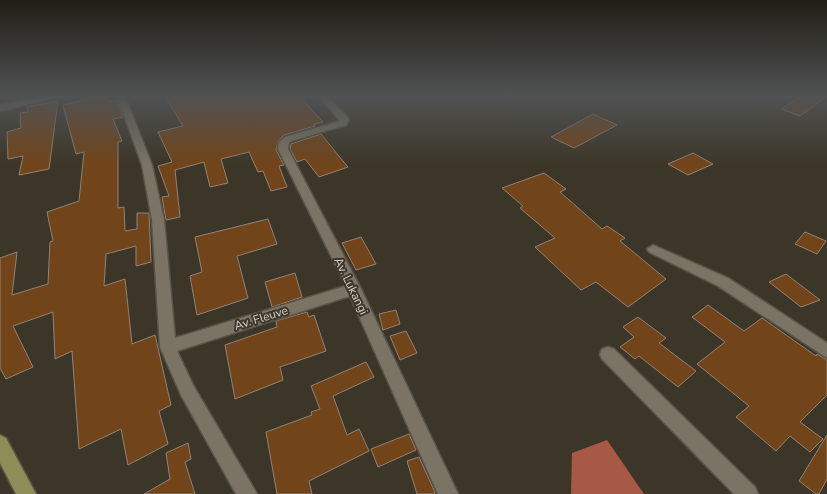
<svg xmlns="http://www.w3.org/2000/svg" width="827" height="494" font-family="'Nunito Sans',sans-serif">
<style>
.forest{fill:#a75946}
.building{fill:#724419;stroke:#918378}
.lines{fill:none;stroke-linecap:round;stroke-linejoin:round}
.minor-casing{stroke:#595348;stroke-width:3}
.major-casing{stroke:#595348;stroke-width:3}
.minor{fill:#7b7465;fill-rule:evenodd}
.major{fill:#8f8d57;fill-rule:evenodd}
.labels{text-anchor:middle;stroke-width:4;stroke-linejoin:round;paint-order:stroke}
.street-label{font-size:12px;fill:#d7d2ca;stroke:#3c3628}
</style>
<rect width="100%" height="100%" fill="#3c3628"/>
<path class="forest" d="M607 440 644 494H571L572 453Z"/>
<g class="building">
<path d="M101 96H106L109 102 117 100 123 117 113 119 122 141 118 142V208L124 207 125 231 137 229V213H149L151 262 136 266V246L106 254 104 286 125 279 132 344 155 335 171 405 159 411 168 444 128 465 121 429 79 449 72 351 55 359 53 312 13 326 33 367 6 379 0 368V258L17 252 12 295 48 284 50 242 53 241 47 212 79 201 84 152 76 154 63 105Z"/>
<path d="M165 96H299L323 122 314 124 315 126 284 135 278 141 276 150 284 165 279 166 287 187 271 191 263 171 258 172 249 152 221 159 228 183 210 187 204 162 175 170 180 217 166 220 162 197 169 196 158 166 172 162 158 132 183 126Z"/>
<path d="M801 96H827L800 116 781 109Z"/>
<path d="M58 101 49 169 19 175 23 156 8 159 7 132 21 128 20 113 28 112 27 107Z"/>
<path d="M593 114 617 125 574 148 551 137Z"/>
<path d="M321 134 338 155 348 167 319 177 305 159 297 162 290 149 291 144Z"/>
<path d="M693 153 713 164 688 175 668 164Z"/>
<path d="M544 173 566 189 560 192 602 229 607 226 625 238 620 241 666 279 628 307 596 282 581 290 535 247 555 238 520 208 523 206 502 188Z"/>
<path d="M268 219 277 244 237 256 248 298 197 315 190 276 202 272 195 237Z"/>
<path d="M805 232 826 241 817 254 795 244Z"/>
<path d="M361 237 376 264 356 270 342 243Z"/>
<path d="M295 273 302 297 272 307 265 282Z"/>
<path d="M786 274 820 300 801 307 769 282Z"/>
<path d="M708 305 744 331 762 318 816 356 817 354 827 360V395L800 422 823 439 810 452 790 436 776 451 736 417 749 406 697 364 725 342 692 317Z"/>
<path d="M396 310 400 324 383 330 379 314Z"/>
<path d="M307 312 309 317 314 315 326 351 280 367 283 380 235 399 225 345 277 327 276 321Z"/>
<path d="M638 317 666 338 659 343 696 371 678 387 639 356 635 359 620 347 634 337 623 327Z"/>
<path d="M406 331 417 353 400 360 390 336Z"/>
<path d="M366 362 374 377 333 396 347 435 359 429 369 451 309 481 312 494H277L266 432 312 415 311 412 320 409 311 386Z"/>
<path d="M409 434 416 450 378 467 371 449Z"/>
<path d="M827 435V479L819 494H816L799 481Z"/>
<path d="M188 443 191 459 185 462 195 494H144L170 479 166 453Z"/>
<path d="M419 457 434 490 435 494H417L407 461Z"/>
</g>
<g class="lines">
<defs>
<g id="minor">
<path d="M48 96H64L0 111V105Z"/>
<path d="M117 96H125L152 165 164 220 175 338 346 286 278 149 279 142 285 137 340 121 319 96H327L348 118 349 120 346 125 291 141 289 143 288 149 361 289 458 494H438L350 296 177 351 193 385 257 494H236L181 395 160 347 152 220 142 165Z"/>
<path d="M653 245 728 278 827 343V358L718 286 649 252 647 249Z"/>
<path d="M608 347 614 349 755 487 758 494H734L602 359 600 354 602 349Z"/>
</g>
<path id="major" d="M0 435 6 438 36 494H16L0 463Z"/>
</defs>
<use href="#minor" class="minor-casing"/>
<use href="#major" class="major-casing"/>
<use href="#minor" class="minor"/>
<use href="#major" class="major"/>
</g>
<linearGradient id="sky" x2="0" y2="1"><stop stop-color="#211e16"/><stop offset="0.58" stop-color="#505253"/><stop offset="1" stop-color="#505253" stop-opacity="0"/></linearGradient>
<rect width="827" height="165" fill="url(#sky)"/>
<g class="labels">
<g class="street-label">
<text transform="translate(351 286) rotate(64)" y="4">Av. Lukangi</text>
<text transform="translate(261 318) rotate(-17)" y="4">Av. Fleuve</text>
</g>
</g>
</svg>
